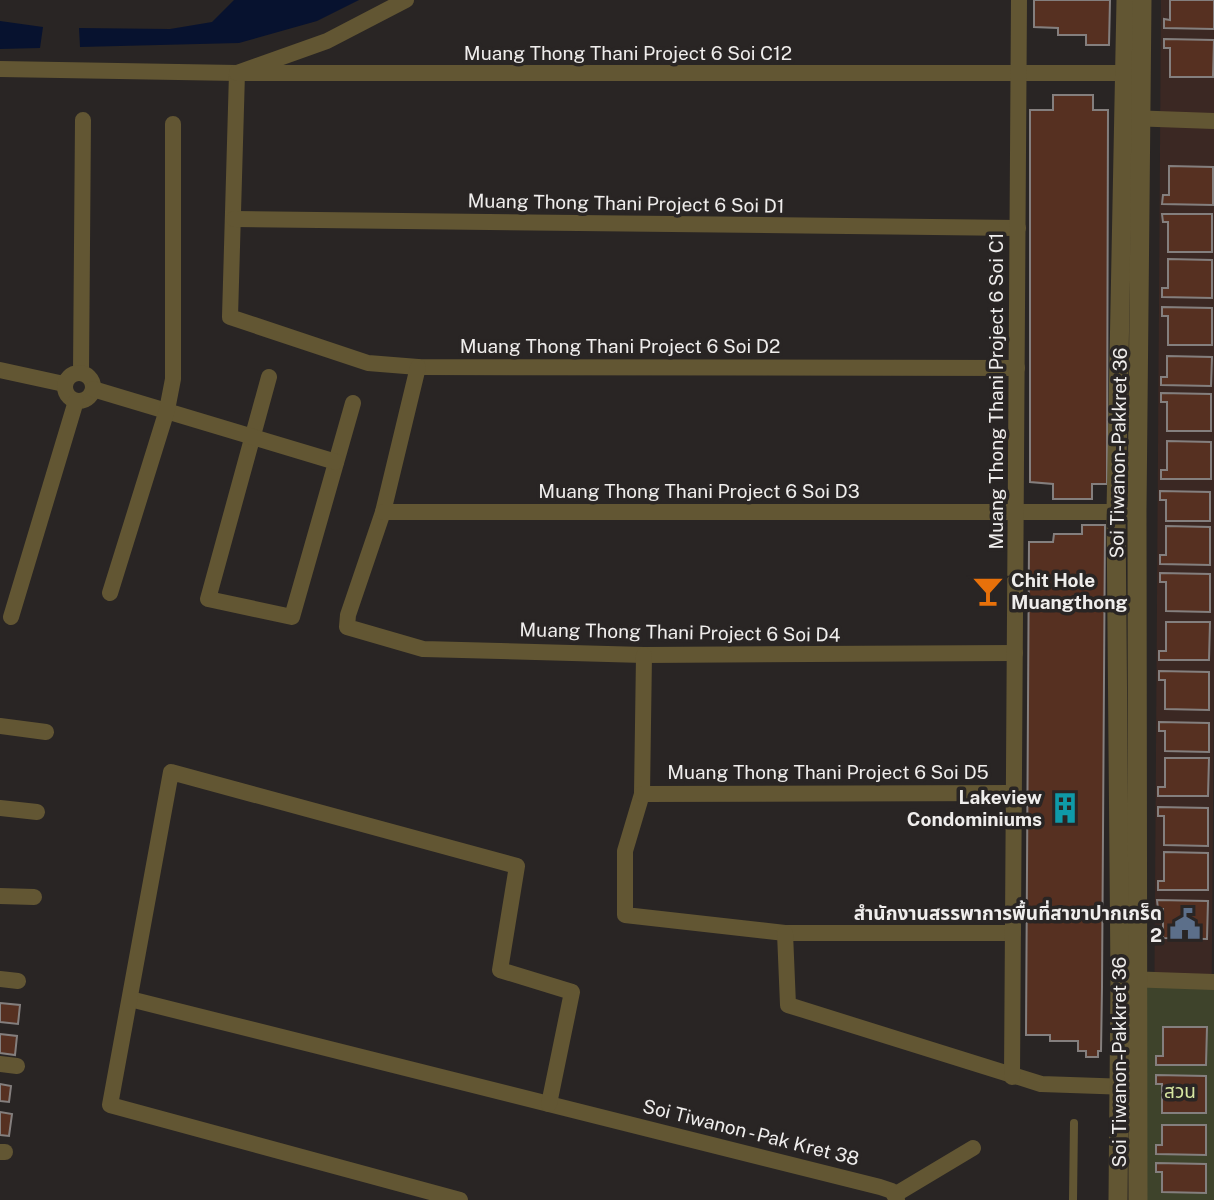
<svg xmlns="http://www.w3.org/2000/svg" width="1214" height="1200" font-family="'Public Sans','Noto Sans Thai',sans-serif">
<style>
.commercial{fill:#3b2823}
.green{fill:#3e432b}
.water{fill:#07122f}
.building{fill:#563021;stroke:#847f7e;stroke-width:2}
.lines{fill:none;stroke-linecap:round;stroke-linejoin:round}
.service{stroke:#625633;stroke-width:8}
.minor{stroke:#625633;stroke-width:16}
.tertiary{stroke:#625633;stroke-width:19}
.labels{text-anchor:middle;stroke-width:7;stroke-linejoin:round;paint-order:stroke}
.street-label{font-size:19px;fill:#efedec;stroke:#292524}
.poi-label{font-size:19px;font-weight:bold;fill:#efedec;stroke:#292524;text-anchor:end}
.park-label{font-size:19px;fill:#d7e6a1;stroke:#292524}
</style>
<rect width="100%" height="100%" fill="#292524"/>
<path class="commercial" d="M1161 0H1214V682L1210 1200H1153Z"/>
<rect class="green" x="1147" y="982" width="67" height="218"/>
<g class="water">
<path d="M234 0H359L317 21 239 43 80 47 79 28 170 29 212 22Z"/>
<path d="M0 21 43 27 40 48 0 49Z"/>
</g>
<g class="building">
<path d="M1034 0H1110L1109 45H1086V35H1058V28L1034 27Z"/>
<path d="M1170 0H1214V29L1164 28V19L1170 20Z"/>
<path d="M1164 39 1214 40 1213 77H1170V48H1164Z"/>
<path d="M1053 95H1093V110H1108L1107 484H1092V499H1053V484L1030 482V110H1053Z"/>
<path d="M1169 166 1213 167V205L1162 204 1163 195H1169Z"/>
<path d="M1162 214H1212V252H1168V222H1163Z"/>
<path d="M1168 259 1212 260V298L1162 297V288H1168Z"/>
<path d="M1162 307 1212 308V345H1168V316H1162Z"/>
<path d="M1167 356 1212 357 1211 386 1161 385V377H1167Z"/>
<path d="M1161 393 1211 394V431H1167V402H1161Z"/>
<path d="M1167 441 1211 442V479H1161V470H1167Z"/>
<path d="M1160 491 1210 492V521H1166V500H1160Z"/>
<path d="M1082 525H1105L1102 987 1101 1051H1098V1057H1086V1051H1078V1041H1050V1035H1026L1029 542H1053L1054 534H1082Z"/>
<path d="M1166 526 1210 527V565L1160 564V555H1166Z"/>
<path d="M1160 573 1210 574V612L1166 611V582H1160Z"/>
<path d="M1166 622H1210L1209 660H1159V651H1166Z"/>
<path d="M1159 671 1209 672V710L1165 709V680H1159Z"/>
<path d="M1159 722 1209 723V752L1165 751V731H1159Z"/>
<path d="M1165 758H1209L1208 796H1158V787H1165Z"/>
<path d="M1158 807 1208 808V846L1164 845V816H1158Z"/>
<path d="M1164 852 1208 853V890H1158V881H1164Z"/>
<path d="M1157 900 1208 901 1207 939 1163 938V909H1158Z"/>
<path d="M0 1003 20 1005 18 1024 0 1022Z"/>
<path d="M1163 1027H1207L1206 1065H1156V1056H1163Z"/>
<path d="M0 1034 17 1036 15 1055 0 1053Z"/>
<path d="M1156 1075 1206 1076V1113H1162V1084H1156Z"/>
<path d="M0 1084 11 1086 9 1102 0 1101Z"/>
<path d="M0 1112 12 1114 9 1136 0 1135Z"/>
<path d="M1162 1125H1206V1155L1156 1154V1145H1162Z"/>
<path d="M1156 1163 1206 1164V1193L1162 1192V1172H1156Z"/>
</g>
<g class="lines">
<path class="service" d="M1073 1200 1074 1123"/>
<g class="minor">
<path d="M0 69 237 73 327 41 406 0"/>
<path d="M237 73 230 317 368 363 418 367 1017 368"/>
<path d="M237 73H1134"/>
<path d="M1129 118 1214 121"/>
<path d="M234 219 1018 228"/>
<path d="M418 367 383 512 348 615 347 627 423 649 644 655 1015 653"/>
<path d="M0 370 64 384"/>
<path d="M81 372 83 120"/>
<circle cx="79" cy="387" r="14"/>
<path d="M269 377 208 599 292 617 353 403"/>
<path d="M93 389 336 462"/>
<path d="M383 512H1137"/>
<path d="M110 593 167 410 173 379V124"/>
<path d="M11 617 76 401"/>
<path d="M644 655 642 794 625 851V915L785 933H1013"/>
<path d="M0 726 46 732"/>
<path d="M642 794 1014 793"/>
<path d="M0 808 37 812"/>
<path d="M0 896 34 897"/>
<path d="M785 933 788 1005 1041 1084 1129 1087"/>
<path d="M0 979 18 981"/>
<path d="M1126 979 1214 982"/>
<path d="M130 999 880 1187 892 1191 897 1200"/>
<path d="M0 1064 17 1066"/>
<path d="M1012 1077 1019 0"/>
<path d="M0 1152H5"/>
<path d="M896 1194 973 1148"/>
<path d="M460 1200 110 1105 171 772 517 866 500 970 572 992 549 1104"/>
</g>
<g class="tertiary">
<path d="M1118 1200 1120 979 1116 511 1126 0"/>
<path d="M1138 1200 1137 512 1142 0"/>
</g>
</g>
<defs>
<symbol id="bar-bare" viewBox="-9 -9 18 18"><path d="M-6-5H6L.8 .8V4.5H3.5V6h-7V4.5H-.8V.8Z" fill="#e8710a" stroke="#292524" stroke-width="2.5" paint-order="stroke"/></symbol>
<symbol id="building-bare" viewBox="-9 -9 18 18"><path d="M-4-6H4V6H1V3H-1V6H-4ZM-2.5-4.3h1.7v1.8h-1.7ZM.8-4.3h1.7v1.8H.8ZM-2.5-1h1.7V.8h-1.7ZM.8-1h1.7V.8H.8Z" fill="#0f9aa8" stroke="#292524" stroke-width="2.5" paint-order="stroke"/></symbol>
<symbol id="civic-bare" viewBox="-9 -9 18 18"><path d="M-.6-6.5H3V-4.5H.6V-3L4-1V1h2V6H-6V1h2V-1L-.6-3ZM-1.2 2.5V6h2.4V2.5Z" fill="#5c6f8a" stroke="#292524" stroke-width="2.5" paint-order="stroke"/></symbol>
</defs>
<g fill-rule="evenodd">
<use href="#bar-bare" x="966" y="569" width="44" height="44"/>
<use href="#building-bare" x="1043" y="786" width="44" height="44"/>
<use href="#civic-bare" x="1163" y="902" width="44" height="44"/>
</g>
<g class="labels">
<g class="street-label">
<text x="628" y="60">Muang Thong Thani Project 6 Soi C12</text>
<text transform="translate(626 203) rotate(1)" y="7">Muang Thong Thani Project 6 Soi D1</text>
<text x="620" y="353">Muang Thong Thani Project 6 Soi D2</text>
<text transform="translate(996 391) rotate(-90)" y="7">Muang Thong Thani Project 6 Soi C1</text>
<text transform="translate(1118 453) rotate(-89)" y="7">Soi Tiwanon-Pakkret 36</text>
<text x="699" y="498">Muang Thong Thani Project 6 Soi D3</text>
<text transform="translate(680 632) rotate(1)" y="7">Muang Thong Thani Project 6 Soi D4</text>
<text x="828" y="779">Muang Thong Thani Project 6 Soi D5</text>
<text transform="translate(1119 1062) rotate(-90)" y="7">Soi Tiwanon-Pakkret 36</text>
<text transform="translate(751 1132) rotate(14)" y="7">Soi Tiwanon - Pak Kret 38</text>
</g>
<g class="poi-label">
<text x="1011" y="587" text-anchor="start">Chit Hole<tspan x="1011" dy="22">Muangthong</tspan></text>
<text x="1042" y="804">Lakeview<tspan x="1042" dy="22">Condominiums</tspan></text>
<text x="1162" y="920">สำนักงานสรรพาการพื้นที่สาขาปากเกร็ด<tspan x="1162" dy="22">2</tspan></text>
</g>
<g class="park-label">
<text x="1180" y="1098">สวน</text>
</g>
</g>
</svg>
